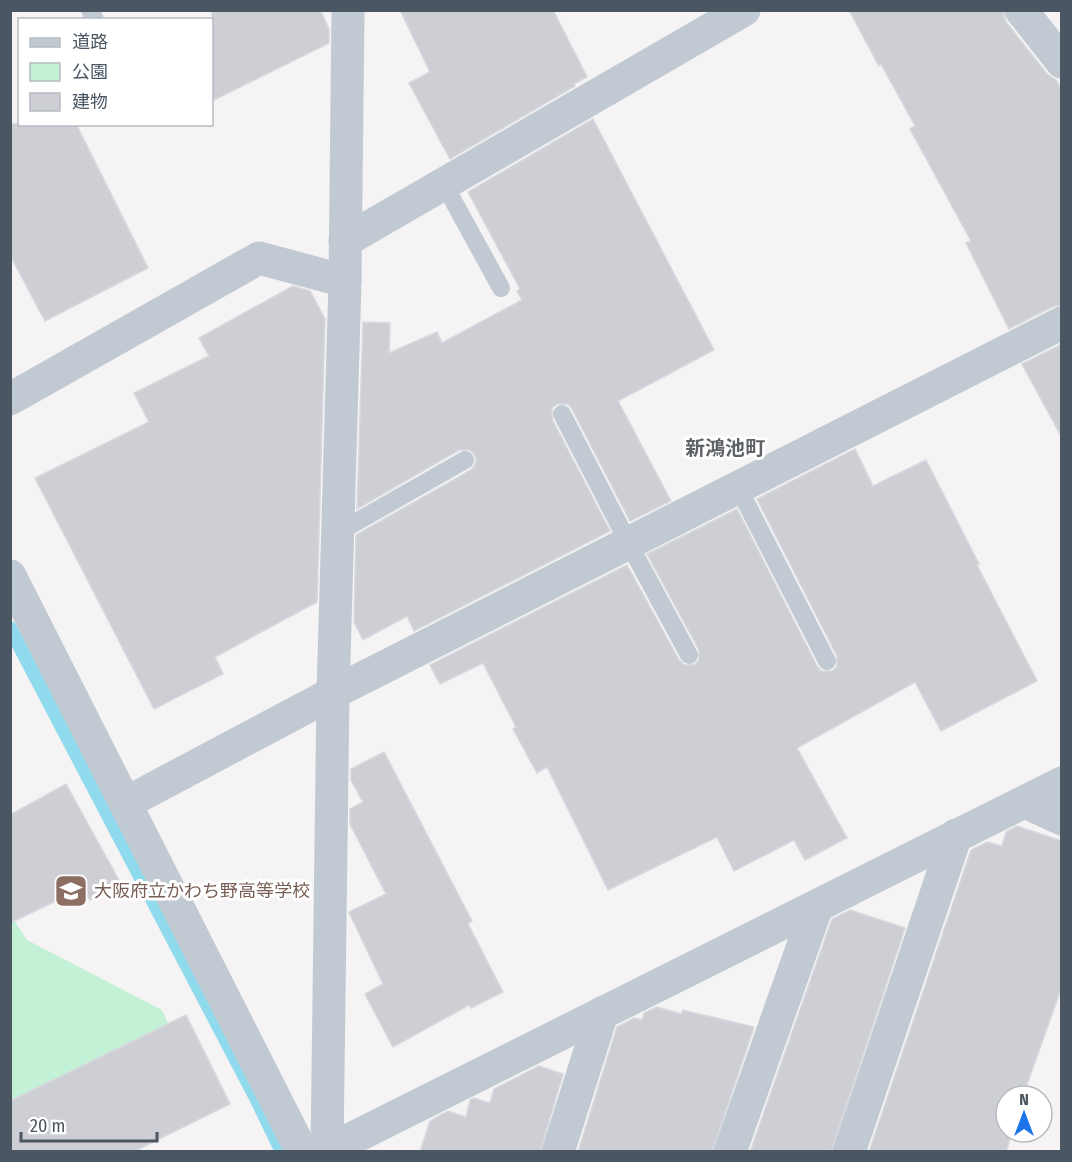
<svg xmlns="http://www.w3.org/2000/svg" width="1072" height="1162" font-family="'Fira Sans Condensed','Noto Sans JP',sans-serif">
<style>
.green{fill:#c3f1d5}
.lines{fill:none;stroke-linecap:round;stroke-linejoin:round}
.stream{stroke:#90daee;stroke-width:14}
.building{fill:#cdcfd5;stroke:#d7d9de;stroke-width:1.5}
.service{stroke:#c1cad2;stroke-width:18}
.minor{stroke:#c1cad2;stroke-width:33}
.labels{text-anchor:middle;stroke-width:6;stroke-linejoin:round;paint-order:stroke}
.education-label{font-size:18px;fill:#785e54;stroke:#fff;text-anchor:start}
.neighbourhood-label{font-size:20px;font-weight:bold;fill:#5f6368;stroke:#fff}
</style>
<rect width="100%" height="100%" fill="#f5f3f3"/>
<path class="green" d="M14 920 27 940 162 1010 176 1041 11 1126 10 922Z"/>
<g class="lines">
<path class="stream" d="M10 628 256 1098 282 1152"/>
</g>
<g class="building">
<path d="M212 10H320L329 29V43L212 101Z"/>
<path d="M400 10H553L587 77 574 84 575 86 450 159 409 83 430 72Z"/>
<path d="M849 10H1003L1006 22 1047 74 1056 80 1062 90V305L1054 306 1009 329 966 243 971 241 910 129 915 126 881 64 879 66Z"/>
<path d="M593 119 714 350 618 401 671 501 630 521 572 409 568 404H557L552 408V419L610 531 414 631 407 616 363 640 354 622 356 535 471 470 475 465 476 459 474 454 470 450H459L357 509 363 322 390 323 389 353 437 332 442 343 522 300 517 291 520 289 468 192Z"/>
<path d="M10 124H76L148 268 45 321 10 255Z"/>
<path d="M293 286 310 291 325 319 317 602 215 657 223 674 154 709 35 478 149 422 134 393 209 356 199 338Z"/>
<path d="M1062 344V438L1022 364Z"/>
<path d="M855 449 873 486 926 460 979 564 977 565 1037 681 941 731 915 682 797 748 847 838 805 860 794 840 734 871 717 837 608 890 547 767 537 773 513 729 516 727 483 663 440 684 430 665 627 565 679 660 684 665H694L699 660V650L647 554 737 509 817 666 821 671H832L837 667V656L757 499Z"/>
<path d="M384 752 472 921 468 924 503 992 471 1008 469 1005 393 1047 365 994 383 984 349 912 386 894 350 824V809L363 802 351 780V769Z"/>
<path d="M66 784 121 884 90 900 83 888 10 923V815Z"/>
<path d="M1017 826 1062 841V986L1023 1096H1006V1132H1012L1006 1152H869L971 850 987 842 1002 846 1006 832Z"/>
<path d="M850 910 905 928 831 1152H750L832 919Z"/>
<path d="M657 1007 681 1014 683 1010 754 1027 712 1152H578L617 1027 634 1018 642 1020 644 1013Z"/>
<path d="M186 1015 230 1104 133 1152H10V1101Z"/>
<path d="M539 1066 563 1074 540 1152H420L430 1121 448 1111 466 1117 470 1100 474 1098 490 1103 494 1089Z"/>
</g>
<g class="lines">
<g class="service">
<path d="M90 10 95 20"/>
<path d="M444 184 501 288"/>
<path d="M562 414 628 542 689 655"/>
<path d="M738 487 827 661"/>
<path d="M337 533 465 460"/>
</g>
<g class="minor">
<path d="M1021 10 1062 62"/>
<path d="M345 241 744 10"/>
<path d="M10 399 259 258 345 281"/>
<path d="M10 576 302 1152"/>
<path d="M1025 802 1062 819"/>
<path d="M126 803 333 693 1062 323"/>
<path d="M327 1150 333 693 345 281 348 10"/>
<path d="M325 1152 1062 783"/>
<path d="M558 1152 602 1013"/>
<path d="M730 1152 817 906"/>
<path d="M849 1152 956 835"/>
</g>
</g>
<defs>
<symbol id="school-square" viewBox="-11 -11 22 22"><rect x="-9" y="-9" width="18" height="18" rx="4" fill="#8d6e63" stroke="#fff"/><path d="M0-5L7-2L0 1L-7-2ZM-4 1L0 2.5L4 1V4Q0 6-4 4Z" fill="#fff"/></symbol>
</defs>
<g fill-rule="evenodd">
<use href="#school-square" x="52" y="872" width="38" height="38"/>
</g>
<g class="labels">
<g class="education-label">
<text x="94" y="897">大阪府立かわち野高等学校</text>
</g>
<g class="neighbourhood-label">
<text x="725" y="455">新鴻池町</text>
</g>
</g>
<rect width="1072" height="1162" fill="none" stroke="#4a5661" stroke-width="24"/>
<rect x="18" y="18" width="195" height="108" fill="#ffffff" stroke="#b7bbc0" stroke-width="1.5"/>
<rect x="30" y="38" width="30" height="9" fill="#c1cad2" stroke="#b7bbc0" stroke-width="1.5"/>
<text x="72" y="48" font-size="18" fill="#4a5661">道路</text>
<rect x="30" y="63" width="30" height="18" fill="#c3f1d5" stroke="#b7bbc0" stroke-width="1.5"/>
<text x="72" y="78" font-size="18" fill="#4a5661">公園</text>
<rect x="30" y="93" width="30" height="18" fill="#cdcfd5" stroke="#b7bbc0" stroke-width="1.5"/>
<text x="72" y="108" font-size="18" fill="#4a5661">建物</text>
<g transform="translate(1024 1114)"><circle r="28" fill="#ffffff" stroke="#b7bbc0" stroke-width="1.5"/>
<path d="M0-4.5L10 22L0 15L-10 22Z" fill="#1a73e8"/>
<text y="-9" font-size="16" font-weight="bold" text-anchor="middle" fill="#4a5661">N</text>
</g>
<path d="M21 1132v9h136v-9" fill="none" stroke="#4a5661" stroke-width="3"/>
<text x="30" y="1132" font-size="18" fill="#4a5661" stroke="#ffffff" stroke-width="4.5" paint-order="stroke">20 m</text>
</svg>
